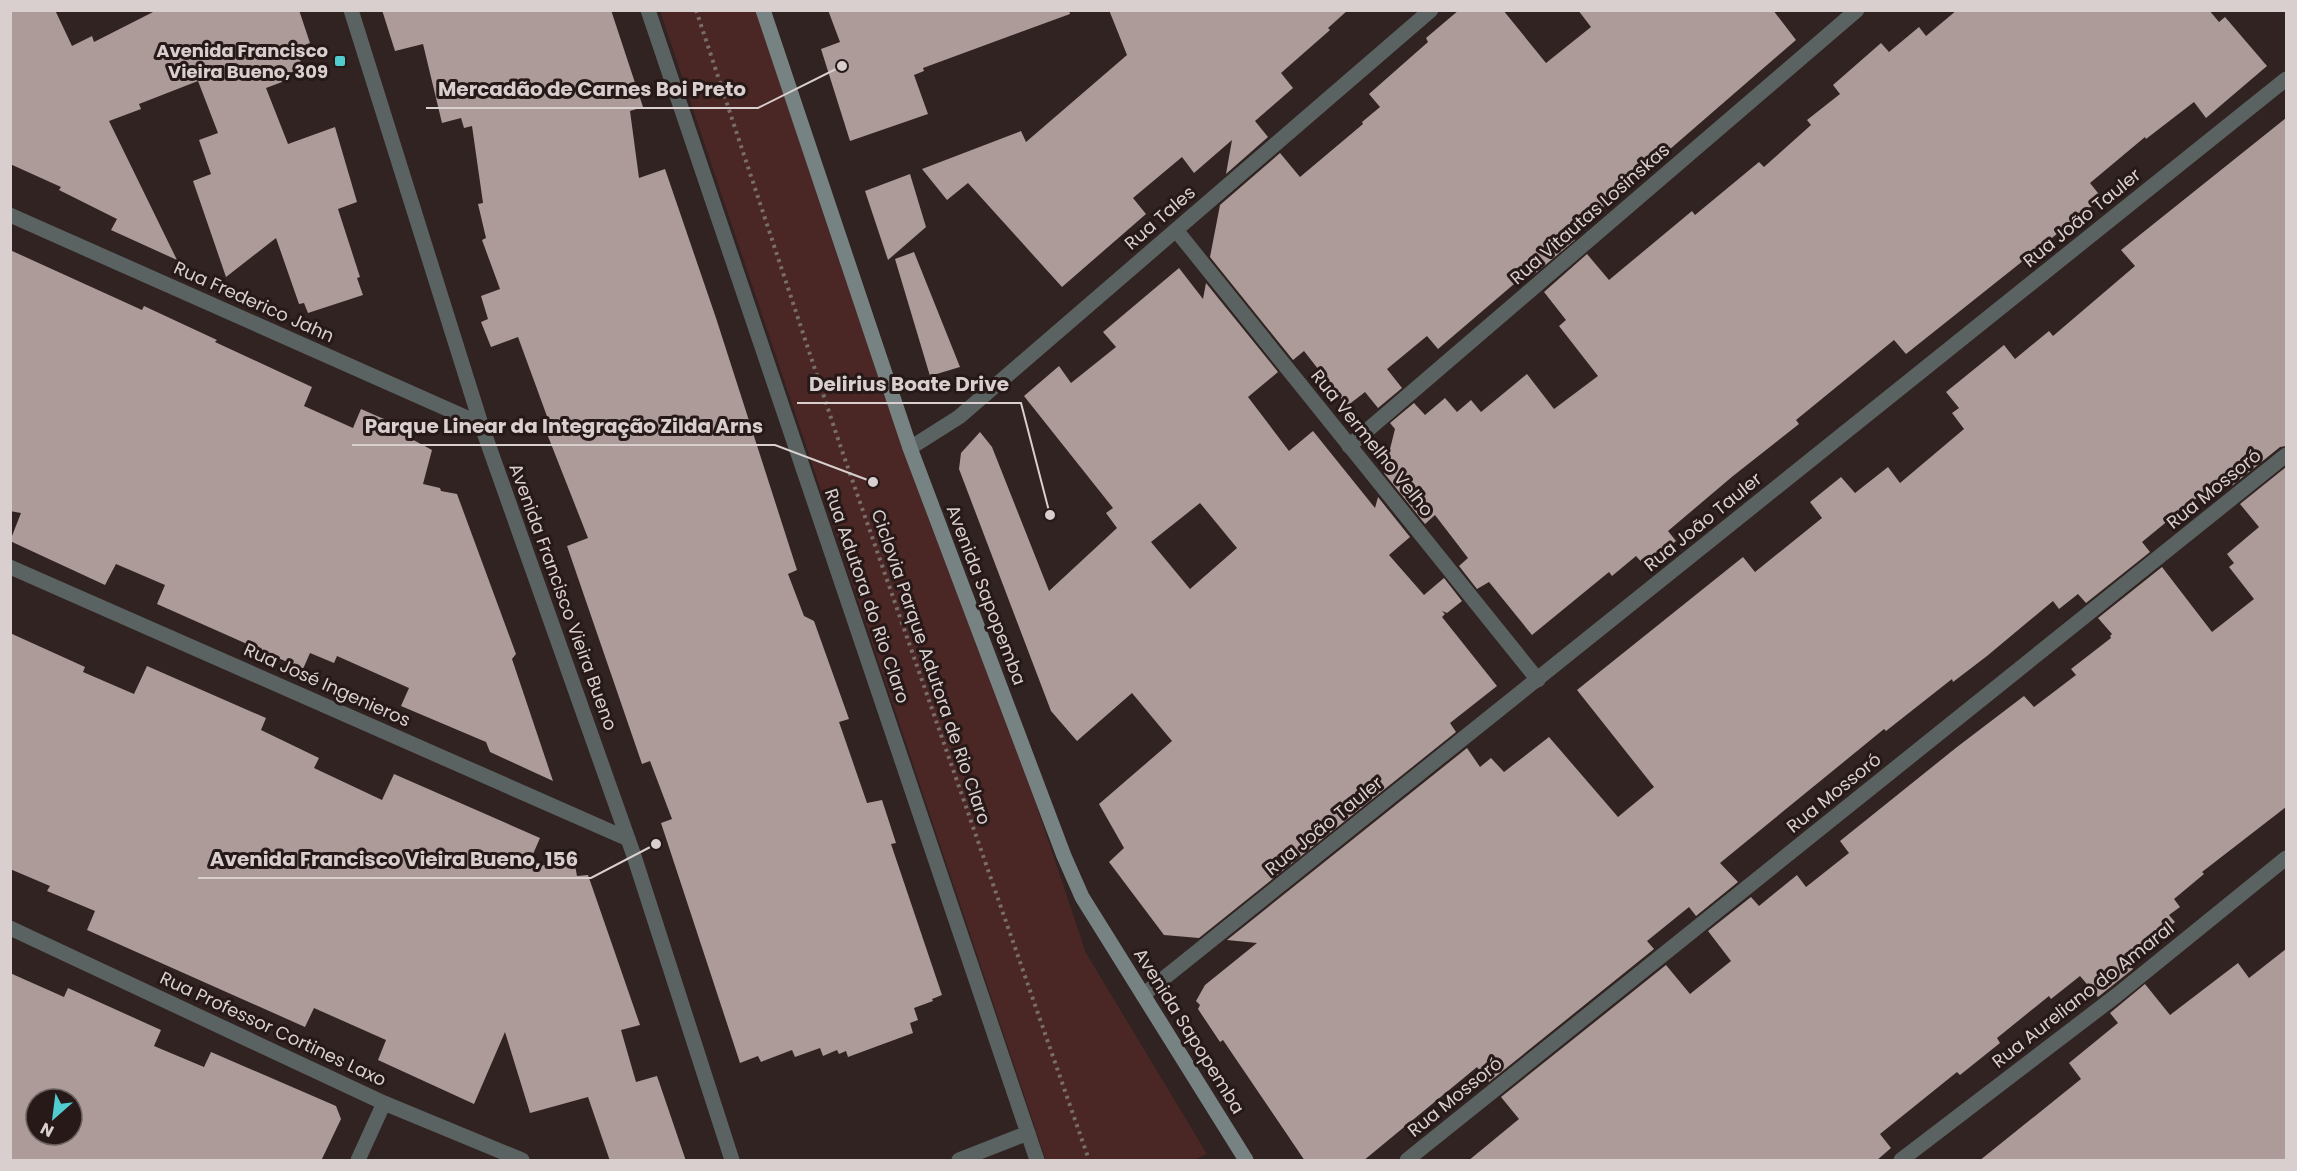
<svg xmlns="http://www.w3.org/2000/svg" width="2297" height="1171" font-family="Poppins,sans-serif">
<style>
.green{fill:#4a2724}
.building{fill:#ac9b98;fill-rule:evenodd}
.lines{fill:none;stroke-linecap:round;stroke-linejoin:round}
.path{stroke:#786d6b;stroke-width:4;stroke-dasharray:3 4.5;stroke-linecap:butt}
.minor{stroke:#5a6262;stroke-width:15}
.tertiary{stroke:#5a6262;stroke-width:15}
.secondary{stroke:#778383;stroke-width:15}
.poi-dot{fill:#52ccd0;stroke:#261918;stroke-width:2}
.labels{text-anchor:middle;stroke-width:6;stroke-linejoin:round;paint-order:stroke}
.poi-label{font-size:18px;font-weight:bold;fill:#d8cfce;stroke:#261918;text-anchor:end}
.street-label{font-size:18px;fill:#d8cfce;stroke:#261918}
.leader{fill:none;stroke:#d8cfce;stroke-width:2}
.callout-dot{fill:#d8cfce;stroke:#261918;stroke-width:2}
.callout-label{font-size:20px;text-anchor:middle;font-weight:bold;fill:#d8cfce;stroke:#261918;stroke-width:6;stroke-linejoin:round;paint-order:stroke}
</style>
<rect width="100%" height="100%" fill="#302321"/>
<path class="green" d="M660 11H770L1086 953 1207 1154 1194 1160H1046Z"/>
<g class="building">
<path d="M10 10H55L72 46 92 36 94 42 157 10H299L310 43 296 48 303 68 280 77 282 82 266 88 288 144 335 127 357 202 338 209 360 277 357 278 363 295 308 313 304 303 299 304 276 238 226 277 193 181 211 174 199 140 218 133 198 81 139 104 141 109 109 121 177 260 111 230 117 219 59 190 61 187 10 164Z"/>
<path d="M382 10H611L643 107 630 111 639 178 665 169 716 318 797 570 788 574 804 616 814 621 849 719 839 722 867 803 882 800 896 843 891 844 942 995 932 999 933 1001 914 1008 918 1020 910 1023 913 1033 848 1057 846 1051 839 1054 837 1050 823 1056 820 1048 795 1057 792 1050 761 1062 758 1056 740 1063 661 823 672 819 650 761 642 764 567 546 588 538 542 421 548 419 518 337 491 347 481 322 488 319 481 296 500 289 482 240 486 238 478 204 483 203 472 126 464 128 461 118 442 123 423 44 395 51Z"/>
<path d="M828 10H1069L1070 14 923 68 924 71 914 75 928 114 850 141 821 49 840 42Z"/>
<path d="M1109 10H1348L1328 28 1330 30 1281 73 1293 88 1255 121 1268 137 1226 174 1232 140 1194 173 1182 157 1133 198 1146 214 1062 287 968 183 947 200 922 169 1021 131 1026 142 1127 55Z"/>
<path d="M1459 10H1503L1546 63 1591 27 1578 10H1773L1796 40 1571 235 1575 240 1531 277 1528 272 1438 349 1427 336 1387 369 1402 388 1378 408 1365 392 1347 406 1304 351 1293 360 1210 257 1220 205 1280 153 1300 177 1363 124 1362 122 1380 107 1369 94 1428 42 1426 38Z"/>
<path d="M1957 10H2209L2219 22 2225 17 2267 66 2206 118 2194 102 2146 139 2145 137 2090 183 2102 198 1906 354 1894 340 1796 420 1799 424 1733 476 1668 531 1676 541 1645 566 1636 556 1612 576 1609 572 1532 635 1489 582 1477 589 1459 566 1468 558 1435 515 1425 524 1384 473 1395 429 1390 423 1414 403 1425 415 1445 398 1457 412 1471 400 1481 412 1527 374 1554 409 1598 376 1559 326 1566 320 1544 292 1587 254 1609 280 1692 211 1695 215 1759 162 1764 167 1811 125 1807 120 1840 94 1833 85 1881 43 1889 52 1919 27 1926 36Z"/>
<path d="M2286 118V446L2280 447 2228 489 2220 480 2170 519 2142 542 2150 552 2086 603 2078 594 2059 609 2053 601 1987 656 1953 682 1952 679 1886 731 1884 729 1720 863 1738 882 1696 916 1689 907 1647 941 1654 949 1489 1082 1477 1067 1363 1161H1305L1223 1040 1220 1042 1198 1009 1200 1005 1196 1001 1205 985 1257 943 1227 940 1467 748 1480 767 1491 758 1504 772 1549 737 1618 817 1654 787 1577 690 1743 557 1755 572 1822 518 1810 502 1841 477 1855 493 1888 467 1900 483 1964 429 1952 413 1959 408 1946 392 2004 345 2015 359 2049 331 2053 336 2135 266 2121 250Z"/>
<path d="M910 174 926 227 888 260 865 191Z"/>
<path d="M10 250 142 310 144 306 217 340 215 342 312 387 304 406 353 428 361 409 409 430 406 436 432 450 423 484 440 488 441 491 457 494 516 654 512 659 553 781 490 752 486 742 401 706 409 688 337 656 334 663 310 653 303 669 157 604 165 585 116 564 105 585 10 541 21 513 10 511Z"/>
<path d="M914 252 960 367 930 376 895 259Z"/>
<path d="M1179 268 1203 299 1206 283 1278 372 1248 397 1289 451 1313 431 1375 508 1378 497 1410 537 1389 555 1424 595 1444 578 1462 601 1447 613 1442 611 1445 614 1442 617 1497 686 1450 723 1456 732 1199 938 1164 935 1109 862 1124 848 1099 804 1172 741 1132 693 1077 741 1051 711 959 469 961 453 980 432 992 447 1049 591 1117 528 1106 513 1113 508 1024 396 1059 366 1071 383 1116 347 1103 332ZM1200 503 1237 548 1190 589 1151 542Z"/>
<path d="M2286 467V807L2202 872 2204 874 2174 899 2180 907 2169 915 2175 922 2127 961 2133 969 2098 997 2080 976 2051 999 2049 996 1997 1038 2000 1043 1960 1075 1957 1072 1880 1134 1891 1148 1876 1161H1468L1519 1119 1501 1097 1666 965 1690 994 1731 961 1708 931 1751 897 1759 906 1797 875 1806 887 1849 853 1840 841 1957 747 2024 696 2034 707 2076 675 2071 669 2111 638 2110 636 2112 634 2098 618 2162 567 2212 632 2254 599 2229 567 2234 563 2227 554 2259 527 2240 504Z"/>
<path d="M10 633 85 667 83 672 134 694 147 666 266 718 261 730 319 758 314 768 382 800 394 774 540 838 527 868 574 860 577 876 588 875 640 1025 621 1030 636 1082 657 1076 686 1161H610L588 1097 530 1113 505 1032 474 1104 378 1060 386 1040 314 1008 305 1027 87 930 95 911 47 891 50 886 10 869Z"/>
<path d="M2286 949V1161H1979L2081 1079 2069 1063 2118 1023 2110 1013 2145 984 2170 1015 2238 963 2249 978Z"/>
<path d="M10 973 64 997 68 988 161 1030 154 1046 204 1067 211 1052 336 1106 341 1119 321 1161H10ZM36 1099H72V1135H36Z"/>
</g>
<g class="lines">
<path class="path" d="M696 10 839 442 1089 1160"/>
<g class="minor">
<path d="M648 10 1037 1160"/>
<path d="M10 215 481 424"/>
<path d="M1176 230 1538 680"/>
<path d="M1349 446 1857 10"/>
<path d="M910 448 959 417 1431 10"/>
<path d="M10 567 628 839"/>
<path d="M10 928 384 1103 522 1160"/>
<path d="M1143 995 2286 79"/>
<path d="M358 1160 384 1103"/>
<path d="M959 1160 1028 1133"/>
<path d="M1407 1160 2286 455"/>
<path d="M1901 1160 2117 995 2286 858"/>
</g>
<path class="tertiary" d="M351 10 481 424 633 853 732 1160"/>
<path class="secondary" d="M763 10 910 448 1064 856 1082 897 1246 1160"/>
</g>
<rect class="poi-dot" x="334" y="55" width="12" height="12" rx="3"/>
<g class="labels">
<g class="poi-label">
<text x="328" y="57">Avenida Francisco<tspan x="328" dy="21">Vieira Bueno, 309</tspan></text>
</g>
<g class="street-label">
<text transform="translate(1590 214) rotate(-41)" y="6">Rua Vitautas Losinskas</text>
<text transform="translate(1160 218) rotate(-41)" y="6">Rua Tales</text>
<text transform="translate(2082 218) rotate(-39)" y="6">Rua João Tauler</text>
<text transform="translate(254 302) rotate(24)" y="6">Rua Frederico Jahn</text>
<text transform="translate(1372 443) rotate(51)" y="6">Rua Vermelho Velho</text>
<text transform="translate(2214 489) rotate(-39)" y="6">Rua Mossoró</text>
<text transform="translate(1703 522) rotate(-39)" y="6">Rua João Tauler</text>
<text transform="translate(986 595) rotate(69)" y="6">Avenida Sapopemba</text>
<text transform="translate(867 596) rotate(71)" y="6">Rua Adutora do Rio Claro</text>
<text transform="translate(563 597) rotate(70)" y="6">Avenida Francisco Vieira Bueno</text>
<text transform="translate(931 667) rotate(71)" y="6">Ciclovia Parque Adutora de Rio Claro</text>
<text transform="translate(327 685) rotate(24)" y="6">Rua José Ingenieros</text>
<text transform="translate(1834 793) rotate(-39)" y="6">Rua Mossoró</text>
<text transform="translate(1324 826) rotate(-39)" y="6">Rua João Tauler</text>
<text transform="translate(2083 995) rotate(-38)" y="6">Rua Aureliano do Amaral</text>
<text transform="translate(273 1029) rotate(25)" y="6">Rua Professor Cortines Laxo</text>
<text transform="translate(1189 1031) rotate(58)" y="6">Avenida Sapopemba</text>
<text transform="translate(1455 1097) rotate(-39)" y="6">Rua Mossoró</text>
</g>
</g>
<path class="leader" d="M842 66L758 108H426M1050 515L1021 403H797M873 482L775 445H352M656 844L591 878H198"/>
<g class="callout-dot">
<circle cx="842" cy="66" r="6"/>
<circle cx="1050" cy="515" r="6"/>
<circle cx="873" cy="482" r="6"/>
<circle cx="656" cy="844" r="6"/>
</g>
<g class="callout-label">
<text x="592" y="96">Mercadão de Carnes Boi Preto</text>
<text x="909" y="391">Delirius Boate Drive</text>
<text x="564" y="433">Parque Linear da Integração Zilda Arns</text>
<text x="394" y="866">Avenida Francisco Vieira Bueno, 156</text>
</g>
<rect width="2297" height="1171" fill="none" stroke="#d8cfce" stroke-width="24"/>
<g transform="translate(54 1117) rotate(208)"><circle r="28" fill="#261918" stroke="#6d6261" stroke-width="1.5"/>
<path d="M0-4.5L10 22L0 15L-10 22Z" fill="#52ccd0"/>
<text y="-9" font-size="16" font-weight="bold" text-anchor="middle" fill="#d8cfce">N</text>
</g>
</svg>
